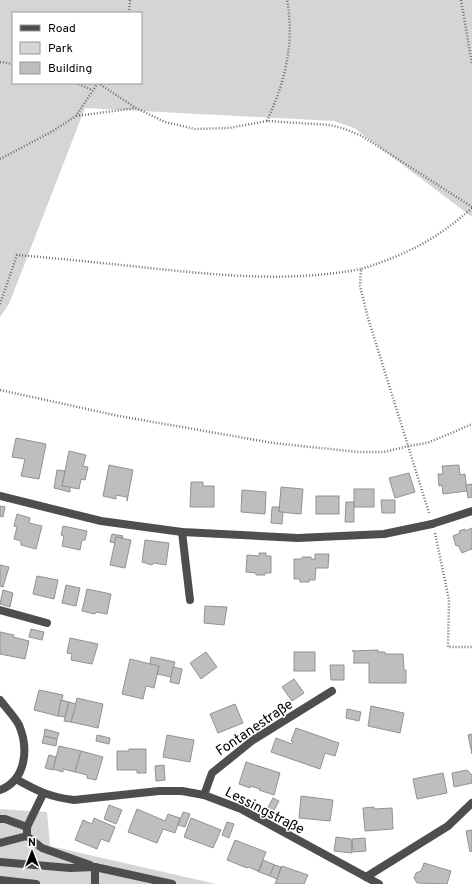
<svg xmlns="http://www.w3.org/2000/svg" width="472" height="884" font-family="Overpass,sans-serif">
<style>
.green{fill:#d5d5d5;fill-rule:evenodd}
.building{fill:#bebebe;stroke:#929292}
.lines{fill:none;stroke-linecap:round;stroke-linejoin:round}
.path{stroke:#707070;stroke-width:2.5;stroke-dasharray:1 2;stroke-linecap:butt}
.service{stroke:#4e4e4e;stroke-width:8}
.minor{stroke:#4e4e4e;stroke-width:8}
.tertiary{stroke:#4e4e4e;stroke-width:8}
.labels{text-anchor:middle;stroke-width:3;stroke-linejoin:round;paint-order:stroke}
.street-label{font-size:14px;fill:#000;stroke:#fff}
</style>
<rect width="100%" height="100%" fill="#fff"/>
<g class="green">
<path d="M0 0H472V217L354 128 334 121 85 108 9 304 0 317ZM13 13H141V83H13Z"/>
<path d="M0 809 47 812 50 846 216 884H0Z"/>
</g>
<g class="building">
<path d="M16 438 46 444 39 479 21 476 25 459 12 457Z"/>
<path d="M69 451 86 455 83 466 88 467 85 480 81 479 79 489 62 486Z"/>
<path d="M109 465 133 470 127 501V497L116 495V499L103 496Z"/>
<path d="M459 465 460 475 465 474 467 491 443 494 442 485 439 486 438 474H443L442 466Z"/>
<path d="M57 470 65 471 62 486 70 487V492L54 488Z"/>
<path d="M409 473 415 492 395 498 389 478Z"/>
<path d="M191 482H203V486H214V507H190Z"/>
<path d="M472 484V497L468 498 466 485Z"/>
<path d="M281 487 303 489 301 514 279 512Z"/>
<rect x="354" y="489" width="20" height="18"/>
<path d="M242 490 266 492 265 514 241 512Z"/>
<rect x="316" y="496" width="23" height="18"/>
<path d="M381 500H395V513H382Z"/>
<path d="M346 502H354V522H345Z"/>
<path d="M0 506 5 507 3 517 0 516Z"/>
<path d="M272 507H279V512H283L282 524 271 523Z"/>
<path d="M17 514 30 518 29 523 42 526 36 549 21 545V541L14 539 17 527 14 526Z"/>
<path d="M63 526 87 531 85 540H82L80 550 62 546 64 536 61 535Z"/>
<path d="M472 528V550L471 549 462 553 458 545 456 546 453 536 460 533 459 531 465 529V531Z"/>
<path d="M112 534 123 536 122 538 116 537 115 543 110 542Z"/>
<path d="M116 537 131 540 125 568 110 565Z"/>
<path d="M145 540 169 543 166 565 154 563 152 565 142 562Z"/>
<path d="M259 553H266V556H271V573H265V575H256V573L246 572 247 555 259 556Z"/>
<path d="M315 554H329L328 568H316L315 580H309V582H300V579H294V559H302V557H311V559H315Z"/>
<path d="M0 565 9 567 3 587 0 586Z"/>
<path d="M37 576 58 580 54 599 33 594Z"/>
<path d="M66 585 80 588 76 606 62 603Z"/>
<path d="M87 589 111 594 107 614 96 612 95 614 82 611Z"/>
<path d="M3 590 13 593 10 607 0 604Z"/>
<path d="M205 606 227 607 224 625 204 623Z"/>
<path d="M31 629 44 632 42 640 29 637Z"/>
<path d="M0 632 14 635 13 637 29 641 25 659 0 654Z"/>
<path d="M70 638 98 644 92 664 71 660 72 654 67 653Z"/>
<path d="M378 650V652H385V654H403L404 670H406V683H369V663H353L354 662V651H352Z"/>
<path d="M206 652 217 667 201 679 190 663Z"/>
<rect x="294" y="652" width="21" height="19"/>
<path d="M151 657 175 662 171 677 157 674 159 666 150 664Z"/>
<path d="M130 659 159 666 154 688 146 686 143 699 122 694Z"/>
<path d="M330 665H344V680H331Z"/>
<path d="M173 667 182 669 179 684 170 682Z"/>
<path d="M294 679 304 693 292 701 282 687Z"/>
<path d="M39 690 63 695 58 716 34 710Z"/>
<path d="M77 698 103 704 98 728 71 722Z"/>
<path d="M61 700 69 702 65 717 58 716Z"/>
<path d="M69 702 76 704 71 722 64 721Z"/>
<path d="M235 704 243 723 218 733 210 714Z"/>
<path d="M371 706 404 713 400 733 368 726Z"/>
<path d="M347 709 361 712 359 721 346 718Z"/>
<path d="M296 728 339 743 335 756 325 753 320 769 271 752 276 738 292 744 293 742 291 741Z"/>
<path d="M45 729 59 733 57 739 44 736Z"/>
<path d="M472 734V754L468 735Z"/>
<path d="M97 735 110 738 109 744 96 741Z"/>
<path d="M167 735 194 740 190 762 163 757Z"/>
<path d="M44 736 57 739 56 746 42 743Z"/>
<path d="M59 746 81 751 75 772 63 769V772L53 769Z"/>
<path d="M129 749H146V773H137V770H117V751H129Z"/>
<path d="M81 751 103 757 96 780 87 778V775L75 772Z"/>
<path d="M49 755 56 757 53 770 45 768Z"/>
<path d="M246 762 280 773 274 795 259 790 260 789 250 786V788L239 784Z"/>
<path d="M164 765 165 780 156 781 155 766Z"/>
<path d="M467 770 472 775V783L454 787 452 773Z"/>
<path d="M443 773 447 793 417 799 413 779Z"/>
<path d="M301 796 333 800 330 821 299 818Z"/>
<path d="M273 798 279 801 273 812 267 809Z"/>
<path d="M109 805 122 810 116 824 104 819Z"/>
<path d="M374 807V809L392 808 393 829 365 831 363 808Z"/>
<path d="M137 809 165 821 168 814 180 818 175 833 163 829 157 843 128 832Z"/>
<path d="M183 812 190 814 185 827 178 825Z"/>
<path d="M94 818 115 827 109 842 101 839 97 849 75 840 83 820 92 824Z"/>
<path d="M191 818 221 830 213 848 184 837Z"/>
<path d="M227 822 234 824 229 838 222 835Z"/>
<path d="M472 830V851L470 852 466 831Z"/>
<path d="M336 837 351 839 352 853 334 851Z"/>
<path d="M365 838 366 851 353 852 352 839Z"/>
<path d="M235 840 266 852 258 872V871L248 867 247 868 227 860Z"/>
<path d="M263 860 275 865 270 876 259 872Z"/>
<path d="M424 863 451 871 447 884 417 883 414 878 416 873 421 871Z"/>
<path d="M274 865 281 867 277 879 270 876Z"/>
<path d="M282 866 308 875 304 884H275Z"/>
</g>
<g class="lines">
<g class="path">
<path d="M461 0 472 64"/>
<path d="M129 13 130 0"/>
<path d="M0 62 13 64"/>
<path d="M76 83 92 90"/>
<path d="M98 83 136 108 165 122 195 129 229 128 267 121 330 125 342 128 362 136 472 207"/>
<path d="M76 116 136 108"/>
<path d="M267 121C285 82 295 43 287 0"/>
<path d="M0 159 53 131 76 116 98 83"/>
<path d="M0 304 17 255C64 259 112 264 159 269 226 276 294 282 361 269"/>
<path d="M0 390 119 416 273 443 358 452H384L409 446 427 443 454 432 472 424"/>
<path d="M429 513 368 318 360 286 361 269C406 255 437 239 472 208"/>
<path d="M435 533 449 600 448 647H472"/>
</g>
<g class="service">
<path d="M432 524 472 511"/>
<path d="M0 819H5L27 827 43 794"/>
<path d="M27 827V836L42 848 90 865"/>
<path d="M0 843 27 836"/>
<path d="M0 862 70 868 95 867"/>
<path d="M0 880 36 884"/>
<path d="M95 884V867L172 884"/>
</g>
<g class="minor">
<path d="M0 496 101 521 182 532 298 538 384 534 432 524"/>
<path d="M182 532 190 600"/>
<path d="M0 610 47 623"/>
<path d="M16 779C37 791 50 797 74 800L159 791H182L204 795 241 809 379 884"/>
<path d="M204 795 212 773 253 740 332 691"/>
<path d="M366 877 448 826 472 803"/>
</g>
<path class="tertiary" d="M0 700C6 708 14 716 19 725 29 749 26 780 0 790"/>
</g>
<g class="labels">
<g class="street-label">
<text transform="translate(254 727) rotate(-34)" y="5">Fontanestraße</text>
<text transform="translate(265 810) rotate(27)" y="5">Lessingstraße</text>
</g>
</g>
<rect x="12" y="12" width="130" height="72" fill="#ffffff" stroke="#999999"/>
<rect x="20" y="25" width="20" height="6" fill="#4e4e4e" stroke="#999999"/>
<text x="48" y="32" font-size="12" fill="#000000">Road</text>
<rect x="20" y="42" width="20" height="12" fill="#d5d5d5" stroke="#999999"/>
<text x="48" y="52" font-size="12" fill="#000000">Park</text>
<rect x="20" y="62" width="20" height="12" fill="#bebebe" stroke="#999999"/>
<text x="48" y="72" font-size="12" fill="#000000">Building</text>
<g transform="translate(32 852)" stroke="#ffffff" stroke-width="3" paint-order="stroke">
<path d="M0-3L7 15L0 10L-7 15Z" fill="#000000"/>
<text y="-6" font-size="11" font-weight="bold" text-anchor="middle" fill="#000000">N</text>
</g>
</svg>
